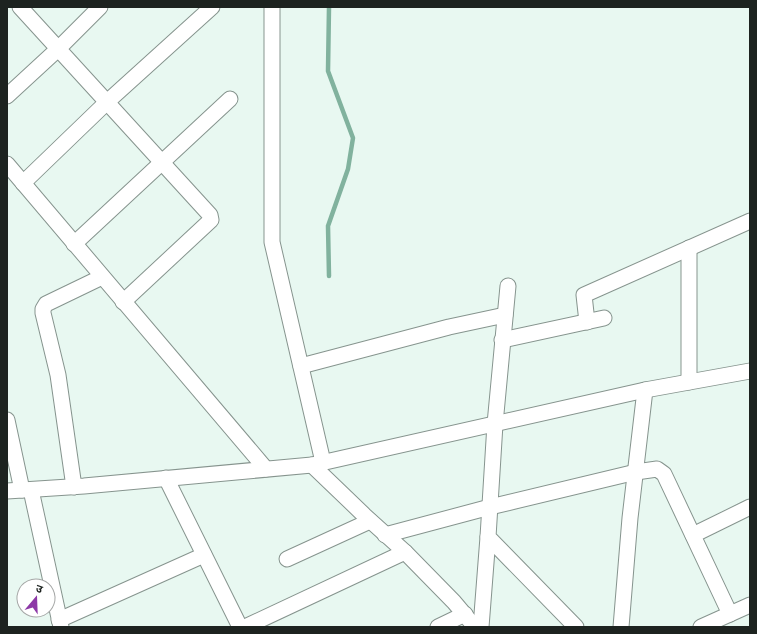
<svg xmlns="http://www.w3.org/2000/svg" width="757" height="634" font-family="Manrope,'Noto Sans Devanagari',sans-serif">
<style>
.lines{fill:none;stroke-linecap:round;stroke-linejoin:round}
.stream{stroke:#81b29e;stroke-width:4.5}
.minor-casing{stroke:#86948e;stroke-width:17}
.minor{stroke:#fff;stroke-width:15}
</style>
<rect width="100%" height="100%" fill="#e8f8f1"/>
<g class="lines">
<path class="stream" d="M329 7 328 71 353 138 348 169 328 226 329 276"/>
<defs>
<g id="minor">
<path d="M20 7 210 215 211 220 123 302"/>
<path d="M272 7V242L323 462"/>
<path d="M7 96 58 49 100 7"/>
<path d="M7 164 266 469"/>
<path d="M23 183 107 102 212 7"/>
<path d="M74 244 230 99"/>
<path d="M689 248V382"/>
<path d="M508 286 495 424 488 537 576 627"/>
<path d="M587 322 584 295 750 221"/>
<path d="M502 340 604 318"/>
<path d="M301 366 449 327 505 315"/>
<path d="M7 420 22 490"/>
<path d="M312 465 364 515 405 552 454 602 475 627"/>
<path d="M166 478 240 627"/>
<path d="M74 487 58 375 43 313V309L46 304 102 277"/>
<path d="M31 490 61 627"/>
<path d="M7 491 84 486 312 465 645 390 750 371"/>
<path d="M385 535 490 507 636 472 657 469 664 474 730 614"/>
<path d="M693 535 750 507"/>
<path d="M287 559 370 521"/>
<path d="M59 620 204 555"/>
<path d="M245 627 405 552"/>
<path d="M438 627 465 614"/>
<path d="M481 627 488 537"/>
<path d="M621 627 630 518 645 390"/>
<path d="M701 627 750 605"/>
</g>
</defs>
<use href="#minor" class="minor-casing"/>
<use href="#minor" class="minor"/>
</g>
<rect width="757" height="634" fill="none" stroke="#1d2320" stroke-width="16"/>
<g transform="translate(36 598) rotate(19)"><circle r="19" fill="#ffffff" stroke="#a5a7a6"/>
<path d="M0-3L7 15L0 10L-7 15Z" fill="#8d39a7"/>
<text y="-6" font-size="11" font-weight="bold" text-anchor="middle" fill="#1d2320">उ</text>
</g>
</svg>
